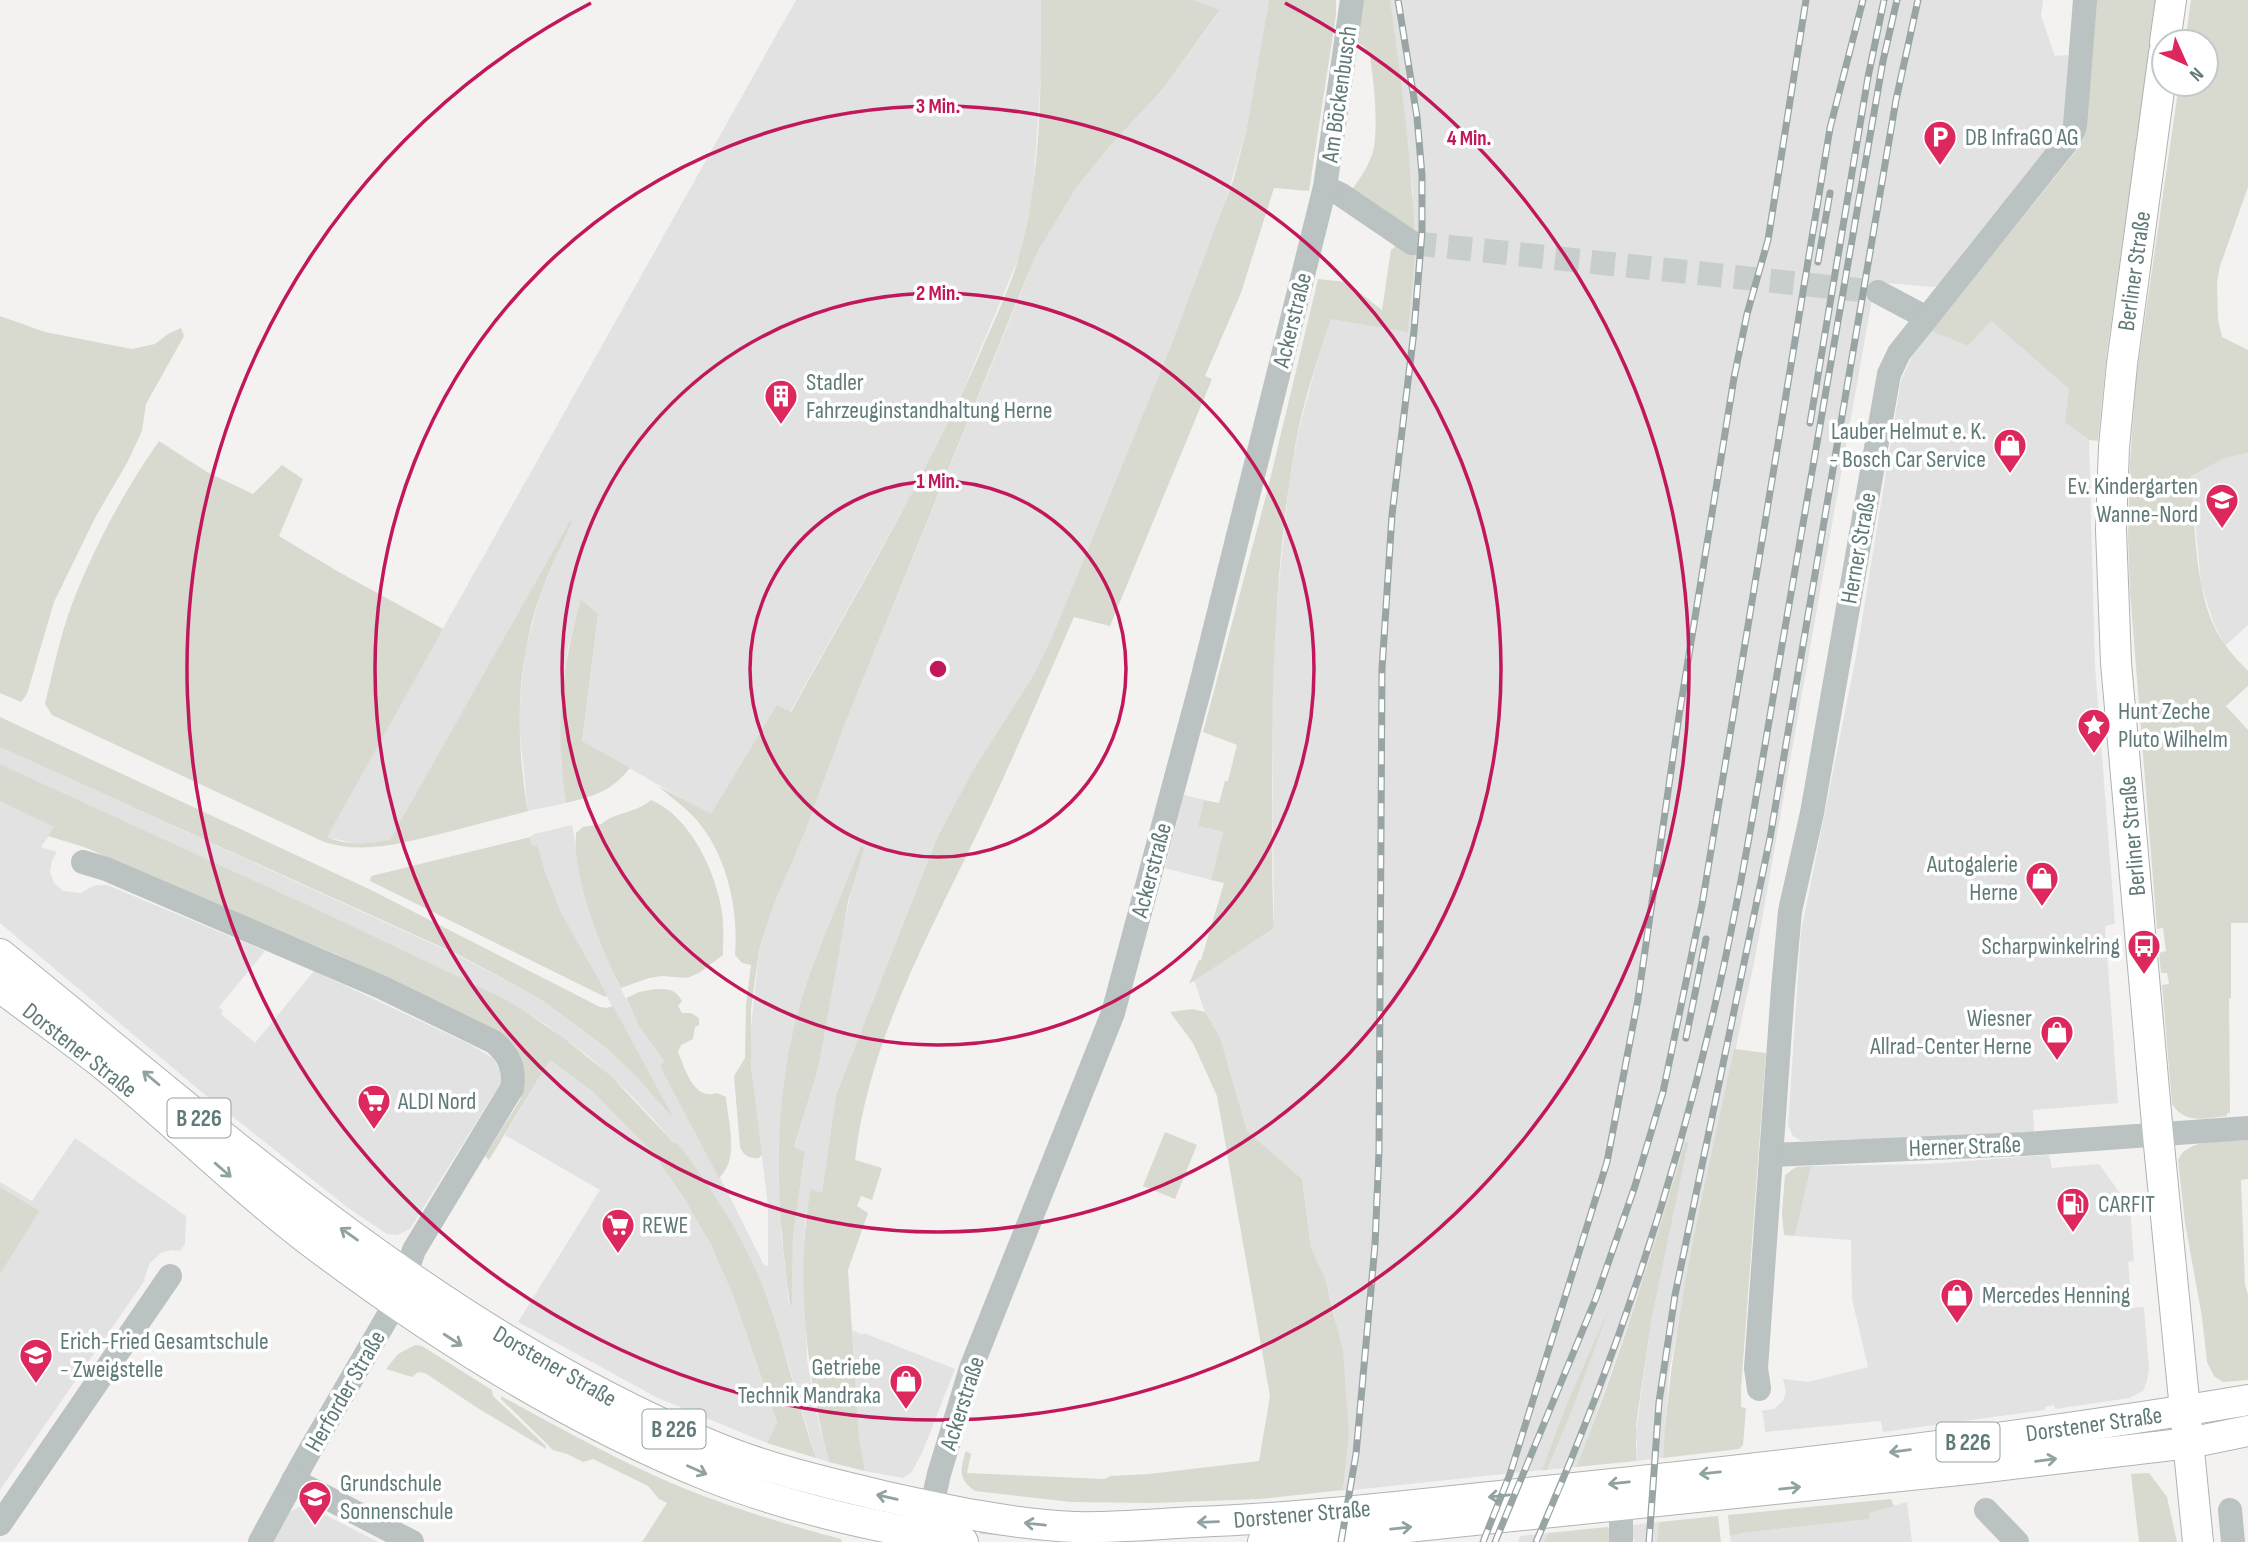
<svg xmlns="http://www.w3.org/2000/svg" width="2248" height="1542" font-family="'Sofia Sans Condensed',sans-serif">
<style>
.built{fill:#e1e2e1;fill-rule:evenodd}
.green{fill:#d8d9cf}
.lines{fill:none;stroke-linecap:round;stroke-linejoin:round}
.minor-tunnel{stroke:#c8cecc;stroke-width:24;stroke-dasharray:24 12;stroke-linecap:butt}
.major-casing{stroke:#acb5b4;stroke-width:32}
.minor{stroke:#bac2c2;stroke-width:24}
.major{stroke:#fff;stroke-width:30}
.rail-casing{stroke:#98a5a4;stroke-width:7}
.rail{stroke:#fff;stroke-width:4.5;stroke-dasharray:13;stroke-linecap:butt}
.oneway{stroke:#90a2a1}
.ring{fill:none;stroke:#c2185b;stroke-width:3.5}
.labels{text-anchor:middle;stroke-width:7;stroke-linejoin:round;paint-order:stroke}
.shield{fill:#fff;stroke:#90a2a1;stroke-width:2}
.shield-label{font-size:23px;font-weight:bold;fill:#607a79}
.street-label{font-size:24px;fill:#607a79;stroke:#fff}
.poi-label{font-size:24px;fill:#607a79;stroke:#fff;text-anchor:start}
.centre{fill:#c2185b;stroke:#fff;stroke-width:3.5}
.ring-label{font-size:21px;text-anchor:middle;font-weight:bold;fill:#c2185b;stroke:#fff;stroke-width:7;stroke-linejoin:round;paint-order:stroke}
</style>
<rect width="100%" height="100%" fill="#f4f2f0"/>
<g class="built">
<path d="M796 0H1041V74L1033 191 1020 255 959 400 924 472 790 712 777 706 711 815 582 741 598 614 576 617 568 648 561 702V761L566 803 528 811 520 735V705L525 651 539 599 570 521 390 841 358 844 326 837Z"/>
<path d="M1193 0H1269L1246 132 1221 216 1172 343 1052 637 1033 676 972 772 937 838 836 1095 822 1193 810 1190 805 1221 804 1266 807 1359 818 1420 829 1462 816 1458 787 1359 750 1258 721 1205 695 1167 654 1120 627 1091 587 1055 545 1024 497 995 327 914 0 764V747L459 956 515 985 543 1001 608 1049 638 1077 671 1115 562 914 546 875 537 846H532L530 837 534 834 572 825 583 887 602 944 616 979 639 1026 664 1061 660 1066 715 1167 764 1265 768 1266V1206L751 1065V1029L759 951 774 904 805 832 844 726 1038 251 1076 188 1109 147 1161 91 1220 11ZM862 847 838 949 818 1069 794 1148 805 1153 793 1236 792 1304H789L781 1233 798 1013 816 959Z"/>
<path d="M1390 0H2043L2041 16 2055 56 2068 55 2065 120 2053 148 1942 284 1932 287 1875 282 1756 953 1683 1296 1669 1374 1663 1458 1636 1461 1637 1439H1635L1652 1316 1685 1143 1642 1284 1591 1428 1576 1467 1547 1470 1573 1408 1603 1322 1565 1408 1542 1470 1343 1491 1349 1435 1335 1316 1325 1278 1311 1248 1302 1179 1247 1131 1220 1037 1205 1012 1194 980 1274 928 1272 721 1275 623 1289 484 1298 433 1318 358 1331 319 1408 331 1413 191Z"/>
<path d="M1991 321 2069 389 2066 422 2089 440 2095 666 2115 924 2105 926 2118 1103 2033 1110 2034 1131 1938 1137 1801 1141 1793 1136 1788 1125 1801 932 1857 651 1901 380 1912 357 1931 331 1968 346Z"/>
<path d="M2248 453V625L2225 646 2214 624 2201 584 2191 476 2225 458Z"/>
<path d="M1184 795 1204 800 1198 826 1223 832 1211 880 1165 868Z"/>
<path d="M0 801 55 827 41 847 57 852 52 860 50 872 54 883 63 891 80 893 96 885H107L265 951 219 1007 223 1011 221 1014 255 1043 314 971 469 1044 493 1058 500 1071V1084L410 1229 397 1235 387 1234 347 1207 209 1098 0 923Z"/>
<path d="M550 1060 592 1091 653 1153 684 1198 711 1245 733 1295 777 1424 767 1443 658 1398 518 1322 600 1190 505 1135Z"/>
<path d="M75 1138 186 1216 185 1244 180 1251 172 1250 161 1253 150 1263 144 1279 145 1280 0 1490V1182L32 1201Z"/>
<path d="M2049 1155 2052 1168 2099 1164 2130 1207 2134 1261 2128 1262 2132 1308 2144 1307 2149 1368 2147 1381 2143 1391 2129 1398 2055 1409 2054 1405 2045 1407V1410L1883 1432 1881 1421 1765 1432 1763 1414 1761 1411 1774 1409 1783 1401 1786 1392 1783 1379 1808 1382 1868 1367 1852 1299 1851 1240 1795 1236 1811 1166 1928 1164Z"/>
<path d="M852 1330 862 1335 864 1333 955 1369 922 1453 911 1473 903 1478 865 1471 859 1437Z"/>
<path d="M1907 1502 1912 1542H1731L1730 1536 1741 1533 1869 1519 1868 1513Z"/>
<path d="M301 1506 310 1507 378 1542H274L290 1512Z"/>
<path d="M1659 1522 1657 1542H1634V1538L1631 1537 1632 1525Z"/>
<path d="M1548 1533 1544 1542H1518L1520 1536Z"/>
</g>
<g class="green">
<path d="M1041 0H1193L1220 10 1161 91 1109 147 1076 188 1038 251 1016 303 844 726 805 832 774 904 759 950 751 1009V1065L762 1154 759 1158C749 1159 744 1156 740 1147L734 1076 745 1058 746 1005 751 965 742 963 735 955C739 908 726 849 691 814 681 804 668 795 658 786L711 814 777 705 791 712C855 595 925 479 979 356 992 325 1012 285 1020 253 1042 171 1041 84 1041 0Z"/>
<path d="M1269 0H1336V15L1309 191 1274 188 1241 293 1205 376 1212 379 1110 626 1074 617C1042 690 1011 764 976 836 926 940 868 1044 855 1160L882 1168 872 1200 861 1196 857 1206 868 1213 848 1270 859 1437 865 1471 829 1462C806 1373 796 1281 810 1189L822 1193 836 1095 937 838 972 772 1033 676 1052 637 1172 343 1233 181 1246 132Z"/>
<path d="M1360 0H1390C1401 78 1411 157 1415 236L1350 192C1360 179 1371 163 1374 147 1378 124 1374 81 1370 57L1365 48 1355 40Z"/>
<path d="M2093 0H2157L2107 352 2098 441 2089 440 2065 422 2069 389 1991 321 1968 346 1931 331 2079 147 2083 139Z"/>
<path d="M2191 0H2248V187L2220 266 2217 282 2218 320 2222 337 2248 350V453L2225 458 2191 476C2196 528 2193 603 2226 646 2232 655 2241 663 2248 671V686L2226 706 2248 730V923H2231V998H2229L2230 1113H2227V1116C2206 1118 2185 1125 2172 1104L2162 985 2169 984 2167 973H2161L2159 953 2166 951 2163 928 2157 929 2130 592 2128 537 2130 462 2136 380 2179 84H2206V42H2185Z"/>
<path d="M1398 244 1415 253 1408 332 1331 319C1318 357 1305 397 1297 436 1276 551 1272 668 1272 785 1273 833 1271 881 1274 928L1189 984 1199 960H1201L1224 883 1211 880 1223 832 1198 826 1204 800 1219 803 1225 781H1228L1237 745 1203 732 1267 492 1318 279 1346 282 1382 310 1391 250Z"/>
<path d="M0 316 45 332 132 349 155 344 168 334 181 328 184 336 146 404 142 431 127 463 96 516 54 602 27 694 21 702 0 693Z"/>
<path d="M159 441 207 472 253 494 282 465 303 479 279 536 337 571 443 629 327 837C347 846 368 844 390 840L570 521 572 522C554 560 536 598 528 639 516 695 518 755 528 811 502 818 475 825 448 832 406 842 366 855 324 842L52 715 45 704C53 671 60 636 72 604 94 547 124 491 159 441Z"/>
<path d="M581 600 598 614 582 741 630 768C611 792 594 796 566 803 555 734 561 666 581 600Z"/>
<path d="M0 717 371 890 600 1007 607 1008 613 1006 674 1119 638 1078 608 1049 543 1001 515 985 459 955 0 747Z"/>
<path d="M0 764 327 914 497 995 521 1009 564 1038 611 1076 674 1143 678 1144C714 1191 747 1242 767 1298 786 1351 798 1405 816 1458L767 1443 777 1423 733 1295 711 1245 684 1198 653 1153 592 1091 550 1060 489 1160 485 1156 520 1100 524 1084 522 1060 509 1040 397 982 331 952 219 906 84 847 48 836 54 827 0 801Z"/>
<path d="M651 800C690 816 716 872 722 912 724 926 723 941 723 955L699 973 687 978 662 976 649 978 621 988C601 949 572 875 576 833L583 827 602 824C611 813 635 814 651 800Z"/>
<path d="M530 837 532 846 537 845 546 875 562 914 607 995 605 997 370 881 371 876Z"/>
<path d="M861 846 864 848 848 902 818 1069 794 1147 805 1152 793 1236 792 1305H790C776 1208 772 1108 798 1012 814 955 840 901 861 846Z"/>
<path d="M656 989C669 989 675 989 682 1001L678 1006 682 1013H691L699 1018V1025L695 1027 693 1039 681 1045 678 1052C685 1068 693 1101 717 1093L726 1097C728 1122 740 1159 719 1178L660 1066 664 1061 639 1026 626 998 639 992Z"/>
<path d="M1192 1009 1205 1012 1220 1037 1247 1131 1302 1179 1311 1248 1325 1278 1343 1352 1349 1435 1343 1490 1260 1499 1154 1503 1071 1502 975 1491C958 1480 960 1468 966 1451L971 1454 967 1473 1104 1479 1111 1476 1149 1474 1259 1461 1270 1396 1217 1096 1193 1043 1170 1012Z"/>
<path d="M1734 1049 1766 1053 1741 1389V1407L1746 1408 1743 1445 1739 1449 1663 1458C1671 1320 1706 1184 1734 1049Z"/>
<path d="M1165 1132 1197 1145 1175 1199 1143 1186Z"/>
<path d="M2248 1140V1179L2241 1180 2245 1285 2248 1295V1380L2223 1382 2214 1376 2207 1362 2202 1317 2185 1223 2178 1160C2188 1137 2227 1142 2248 1140Z"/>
<path d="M1685 1142 1688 1143 1652 1316 1636 1425V1461L1576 1467C1619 1361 1653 1251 1685 1142Z"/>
<path d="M1811 1166 1795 1236 1784 1235 1782 1214 1785 1175 1796 1167Z"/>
<path d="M0 1187 39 1211 0 1274Z"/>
<path d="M1609 1308 1573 1408 1547 1470H1542L1565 1408Z"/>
<path d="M415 1345 422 1346 492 1390 493 1396 546 1446V1449L476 1407 425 1373 418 1372 412 1377 386 1369 398 1354Z"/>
<path d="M501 1396C560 1428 620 1462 683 1488 735 1509 788 1525 841 1539L842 1542H642L667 1503 659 1499 648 1486 593 1459 583 1462 567 1454 553 1450 501 1399Z"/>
<path d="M2149 1473 2167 1497 2177 1542H2139L2131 1474Z"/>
<path d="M1891 1499 1894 1506 1869 1513V1519L1742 1533 1730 1536 1728 1515Z"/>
<path d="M1718 1516 1721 1542H1657L1659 1522Z"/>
<path d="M1333 1527C1213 1538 1099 1542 980 1534V1530Z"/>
<path d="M1607 1527 1611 1530 1612 1542H1544L1548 1533Z"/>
</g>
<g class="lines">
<path class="minor-tunnel" d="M1412 243 1878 292"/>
<defs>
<g id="major">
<path d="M2165 42 2171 0"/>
<path d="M2164 53 2122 364 2114 447 2111 530 2116 663 2158 1135 2198 1542"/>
<path d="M0 954C223 1135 440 1332 708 1444 764 1468 824 1482 883 1496 946 1510 1009 1524 1075 1527 1115 1528 1156 1524 1196 1522 1326 1517 1455 1500 1584 1487 1806 1464 2028 1437 2248 1400"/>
<path d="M0 987C33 1012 67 1036 100 1062 169 1117 232 1181 302 1235 425 1329 567 1419 711 1477 792 1509 878 1527 963 1542"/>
<path d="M1263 1542 1978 1468 2189 1443 2248 1431"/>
</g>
</defs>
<use href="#major" class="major-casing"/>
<g class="minor">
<path d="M1325 187 1340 194 1412 243"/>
<path d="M1878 292 1927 318"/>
<path d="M83 862 106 869 381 987 494 1042C509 1055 515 1068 512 1088L414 1250 395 1304 305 1459 260 1542"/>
<path d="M1771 1155 2024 1144 2248 1128"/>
<path d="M1759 1389 1756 1368 1783 988 1790 911 1812 813 1889 374 1899 353 2070 138 2075 126 2085 0"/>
<path d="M293 1480 412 1542"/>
<path d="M1986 1510 2017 1542"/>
<path d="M2230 1510 2233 1542"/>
<path d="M928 1523 939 1474 971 1368 1113 1013 1201 684 1325 187 1352 0"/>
<path d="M0 1524 170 1276"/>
<path d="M1621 1542V1506"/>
</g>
<use href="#major" class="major"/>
<defs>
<g id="rail">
<path d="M1818 262 1830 193"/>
<path d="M1810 423 1868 77 1884 0"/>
<path d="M1686 1038 1706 939"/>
<path d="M1341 1542 1356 1454 1375 1245 1379 1151 1382 669 1392 515 1414 331 1422 232V175L1417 117 1398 0"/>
<path d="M1483 1542 1510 1474 1607 1162 1638 999 1679 716 1734 378 1747 314 1768 240 1806 0"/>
<path d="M1495 1542 1596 1298 1635 1186 1663 1092 1702 905 1830 128 1863 0"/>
<path d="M1536 1542C1612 1370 1673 1189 1715 1005 1744 880 1763 754 1785 628 1818 439 1850 250 1883 61L1897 0"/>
<path d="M1649 1542 1659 1402 1675 1295 1770 838 1896 100 1918 0"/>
</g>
</defs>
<use href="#rail" class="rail-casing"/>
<use href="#rail" class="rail"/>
</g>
<defs><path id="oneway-shaft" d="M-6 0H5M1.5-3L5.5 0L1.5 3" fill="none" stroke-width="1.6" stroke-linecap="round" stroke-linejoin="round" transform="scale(1.75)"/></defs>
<g class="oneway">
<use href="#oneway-shaft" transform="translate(151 1078) rotate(-140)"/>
<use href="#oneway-shaft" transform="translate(223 1170) rotate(41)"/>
<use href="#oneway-shaft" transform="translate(349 1234) rotate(-145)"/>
<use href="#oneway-shaft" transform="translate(453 1340) rotate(33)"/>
<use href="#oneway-shaft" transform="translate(1900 1451) rotate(173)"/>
<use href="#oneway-shaft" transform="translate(2046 1460) rotate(-7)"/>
<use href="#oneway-shaft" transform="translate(697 1470) rotate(24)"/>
<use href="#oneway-shaft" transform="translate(1710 1473) rotate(174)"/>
<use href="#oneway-shaft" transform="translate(1619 1483) rotate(174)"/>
<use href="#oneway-shaft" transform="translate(1790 1488) rotate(-6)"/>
<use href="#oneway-shaft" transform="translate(1499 1496) rotate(174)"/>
<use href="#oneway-shaft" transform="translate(887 1497) rotate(-167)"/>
<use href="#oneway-shaft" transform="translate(1208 1522) rotate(178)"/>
<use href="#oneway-shaft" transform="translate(1035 1524) rotate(-174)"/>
<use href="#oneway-shaft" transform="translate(1401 1528) rotate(-6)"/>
</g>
<g class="ring">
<circle cx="938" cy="669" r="188"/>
<circle cx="938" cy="669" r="376"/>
<circle cx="938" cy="669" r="563"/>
<path d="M1285 3A751 751 0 1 1 591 3"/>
</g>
<defs>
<symbol id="parking-pin" viewBox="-11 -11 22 30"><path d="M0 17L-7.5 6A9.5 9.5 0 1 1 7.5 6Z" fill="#dc285c" stroke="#fff"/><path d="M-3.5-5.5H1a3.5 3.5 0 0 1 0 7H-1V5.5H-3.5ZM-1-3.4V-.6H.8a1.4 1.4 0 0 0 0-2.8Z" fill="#fff"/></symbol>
<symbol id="building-pin" viewBox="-11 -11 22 30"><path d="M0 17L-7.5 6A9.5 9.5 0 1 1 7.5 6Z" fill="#dc285c" stroke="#fff"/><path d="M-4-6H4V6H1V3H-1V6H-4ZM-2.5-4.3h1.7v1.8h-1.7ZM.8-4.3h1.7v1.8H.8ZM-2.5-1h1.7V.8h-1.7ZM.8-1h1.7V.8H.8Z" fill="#fff"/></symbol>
<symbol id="shop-pin" viewBox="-11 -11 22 30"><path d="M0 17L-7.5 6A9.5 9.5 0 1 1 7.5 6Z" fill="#dc285c" stroke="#fff"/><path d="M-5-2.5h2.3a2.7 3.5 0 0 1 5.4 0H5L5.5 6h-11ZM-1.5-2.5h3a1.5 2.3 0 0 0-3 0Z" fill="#fff"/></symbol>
<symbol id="school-pin" viewBox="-11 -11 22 30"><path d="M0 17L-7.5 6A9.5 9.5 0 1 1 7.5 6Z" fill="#dc285c" stroke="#fff"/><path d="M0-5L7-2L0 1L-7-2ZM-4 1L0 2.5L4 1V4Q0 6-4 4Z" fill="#fff"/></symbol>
<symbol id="sight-pin" viewBox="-11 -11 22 30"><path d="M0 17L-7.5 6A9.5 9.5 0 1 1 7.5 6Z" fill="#dc285c" stroke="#fff"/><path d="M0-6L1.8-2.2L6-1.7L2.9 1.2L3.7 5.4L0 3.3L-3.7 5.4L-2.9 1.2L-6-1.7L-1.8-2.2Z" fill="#fff"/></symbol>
<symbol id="bus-pin" viewBox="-11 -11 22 30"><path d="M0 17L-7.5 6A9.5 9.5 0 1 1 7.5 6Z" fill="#dc285c" stroke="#fff"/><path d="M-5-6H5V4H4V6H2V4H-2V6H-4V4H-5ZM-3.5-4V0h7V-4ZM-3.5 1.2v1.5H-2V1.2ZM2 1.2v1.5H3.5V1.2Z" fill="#fff"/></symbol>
<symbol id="supermarket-pin" viewBox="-11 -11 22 30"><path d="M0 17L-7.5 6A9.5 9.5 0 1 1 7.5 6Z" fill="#dc285c" stroke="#fff"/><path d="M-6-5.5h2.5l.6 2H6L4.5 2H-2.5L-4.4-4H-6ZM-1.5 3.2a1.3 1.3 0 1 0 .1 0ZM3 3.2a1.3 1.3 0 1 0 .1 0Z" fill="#fff"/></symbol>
<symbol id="fuel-pin" viewBox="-11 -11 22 30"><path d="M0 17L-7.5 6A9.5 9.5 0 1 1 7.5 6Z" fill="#dc285c" stroke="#fff"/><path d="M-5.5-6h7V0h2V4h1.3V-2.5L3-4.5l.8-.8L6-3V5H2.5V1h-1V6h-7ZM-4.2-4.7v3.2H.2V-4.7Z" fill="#fff"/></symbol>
</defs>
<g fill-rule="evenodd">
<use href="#parking-pin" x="1921" y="118" width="38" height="52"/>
<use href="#building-pin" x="762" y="377" width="38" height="52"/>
<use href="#shop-pin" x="1991" y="426" width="38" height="52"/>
<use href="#school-pin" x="2203" y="481" width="38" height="52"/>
<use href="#sight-pin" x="2075" y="706" width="38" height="52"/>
<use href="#shop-pin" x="2023" y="859" width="38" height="52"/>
<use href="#bus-pin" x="2125" y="927" width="38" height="52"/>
<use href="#shop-pin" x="2038" y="1013" width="38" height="52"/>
<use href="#supermarket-pin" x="355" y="1082" width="38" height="52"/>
<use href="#fuel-pin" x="2054" y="1185" width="38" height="52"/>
<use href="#supermarket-pin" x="599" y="1206" width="38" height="52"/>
<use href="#shop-pin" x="1938" y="1276" width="38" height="52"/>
<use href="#school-pin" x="17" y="1336" width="38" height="52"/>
<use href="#shop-pin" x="887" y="1362" width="38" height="52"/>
<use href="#school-pin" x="296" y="1478" width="38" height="52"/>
</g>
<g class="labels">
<g class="shield">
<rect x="167.5" y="1098.5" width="63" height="39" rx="5"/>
<rect x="642.5" y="1409.5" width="63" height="39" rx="5"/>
<rect x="1936.5" y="1422.5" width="63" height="39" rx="5"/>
</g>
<g class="shield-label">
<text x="199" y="1126">B 226</text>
<text x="674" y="1437">B 226</text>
<text x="1968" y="1450">B 226</text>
</g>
<g class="street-label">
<text transform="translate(1339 94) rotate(-82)" y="8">Am Böckenbusch</text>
<text transform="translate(2134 271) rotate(-82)" y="8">Berliner Straße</text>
<text transform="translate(1292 320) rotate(-76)" y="8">Ackerstraße</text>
<text transform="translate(1858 548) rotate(-80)" y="8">Herner Straße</text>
<text transform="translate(2132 836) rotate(-95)" y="8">Berliner Straße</text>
<text transform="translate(1151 870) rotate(-75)" y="8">Ackerstraße</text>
<text transform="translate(80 1050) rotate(38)" y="8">Dorstener Straße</text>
<text transform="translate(1965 1146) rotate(-2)" y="8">Herner Straße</text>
<text transform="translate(555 1366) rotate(30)" y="8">Dorstener Straße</text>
<text transform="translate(345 1391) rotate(-60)" y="8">Herforder Straße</text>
<text transform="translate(962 1403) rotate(-72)" y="8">Ackerstraße</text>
<text transform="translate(2094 1424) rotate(-8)" y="8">Dorstener Straße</text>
<text transform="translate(1302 1514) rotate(-5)" y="8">Dorstener Straße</text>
</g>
<g class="poi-label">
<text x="1965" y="145">DB InfraGO AG</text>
<text x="806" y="390">Stadler<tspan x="806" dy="28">Fahrzeuginstandhaltung Herne</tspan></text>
<text x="1986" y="439" text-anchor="end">Lauber Helmut e. K.<tspan x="1986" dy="28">- Bosch Car Service</tspan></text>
<text x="2198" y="494" text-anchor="end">Ev. Kindergarten<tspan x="2198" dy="28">Wanne-Nord</tspan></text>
<text x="2118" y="719">Hunt Zeche<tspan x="2118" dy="28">Pluto Wilhelm</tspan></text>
<text x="2018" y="872" text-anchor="end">Autogalerie<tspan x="2018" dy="28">Herne</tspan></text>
<text x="2120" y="954" text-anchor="end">Scharpwinkelring</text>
<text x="2032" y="1026" text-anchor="end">Wiesner<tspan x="2032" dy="28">Allrad-Center Herne</tspan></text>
<text x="398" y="1109">ALDI Nord</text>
<text x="2098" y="1212">CARFIT</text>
<text x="642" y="1233">REWE</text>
<text x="1982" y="1303">Mercedes Henning</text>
<text x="60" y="1349">Erich-Fried Gesamtschule<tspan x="60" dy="28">- Zweigstelle</tspan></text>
<text x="881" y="1375" text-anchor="end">Getriebe<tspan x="881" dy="28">Technik Mandraka</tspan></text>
<text x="340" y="1491">Grundschule<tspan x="340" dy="28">Sonnenschule</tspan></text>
</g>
</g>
<circle cx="938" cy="669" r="10" class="centre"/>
<g class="ring-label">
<text x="938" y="113">3 Min.</text>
<text x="1469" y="145">4 Min.</text>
<text x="938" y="300">2 Min.</text>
<text x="938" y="488">1 Min.</text>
</g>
<g transform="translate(2185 63) rotate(135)"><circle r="33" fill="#ffffff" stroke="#bfcac9" stroke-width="2"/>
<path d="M0-5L12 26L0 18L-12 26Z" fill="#dc285c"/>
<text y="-10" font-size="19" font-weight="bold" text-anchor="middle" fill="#607a79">N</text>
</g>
</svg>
